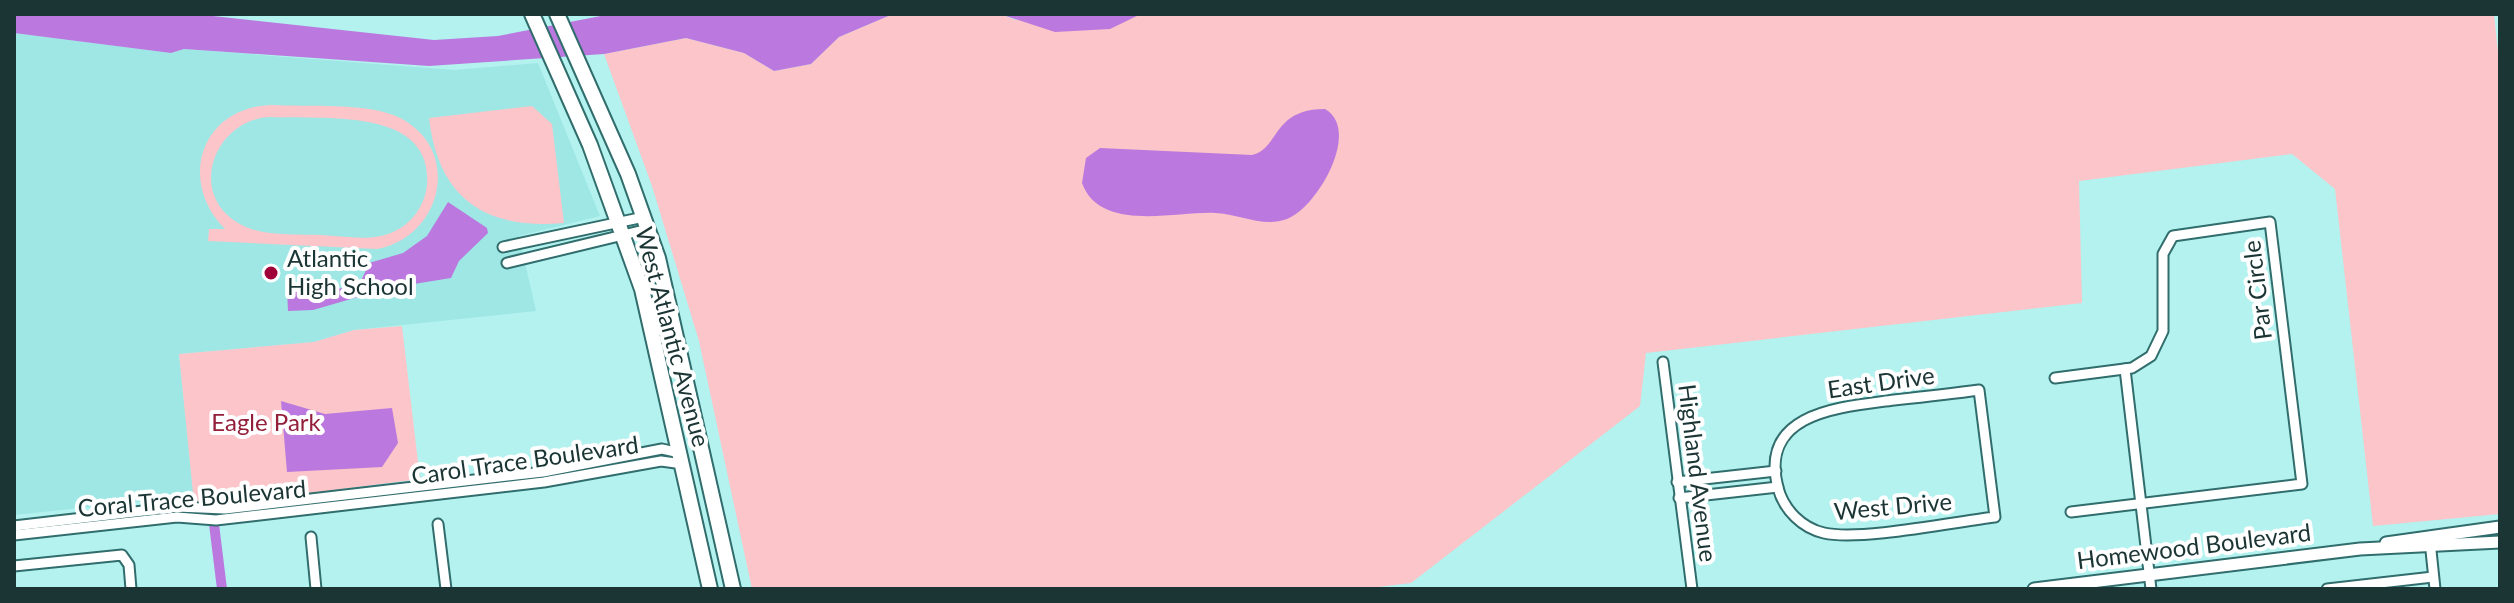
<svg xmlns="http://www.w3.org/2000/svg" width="2514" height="603" font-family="Lato,sans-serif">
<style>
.built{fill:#9ee7e5}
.green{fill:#fcc5c9;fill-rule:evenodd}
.water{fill:#bb78de}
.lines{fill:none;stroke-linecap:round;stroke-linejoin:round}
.canal{stroke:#bb78de;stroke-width:10}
.minor-casing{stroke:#306d6c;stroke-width:13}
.tertiary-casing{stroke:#306d6c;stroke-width:15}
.primary-casing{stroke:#306d6c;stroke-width:18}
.minor{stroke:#fff;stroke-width:9}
.tertiary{stroke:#fff;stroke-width:11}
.primary{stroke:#fff;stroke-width:14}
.poi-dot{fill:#a00038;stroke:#fff;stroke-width:3}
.labels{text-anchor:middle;stroke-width:8;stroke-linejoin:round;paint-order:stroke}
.poi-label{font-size:24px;fill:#1b3534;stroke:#fff;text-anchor:start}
.street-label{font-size:24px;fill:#1b3534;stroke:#fff}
.park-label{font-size:24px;fill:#931f3a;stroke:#fff}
</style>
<rect width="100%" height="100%" fill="#b3f2ef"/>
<path class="built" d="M14 33 171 53 184 49 455 70 538 63 600 216 519 236 536 311 354 330 314 342 179 354 194 496 14 515Z"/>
<g class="green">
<path d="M893 14H1000L1016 20 1132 18 1141 14H2494L2500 72V514L2373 526 2335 189 2292 154 2079 181 2082 303 1646 353 1640 406 1411 583 1361 589H752L699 341 652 186 604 54 686 38 744 53 774 71 811 64 839 37Z"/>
<path d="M272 105C307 107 370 102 400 118 463 150 442 237 377 249L208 241 209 229H225C177 181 201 107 272 105ZM271 117C323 120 433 106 427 185 425 205 412 224 393 232 372 242 344 236 321 235 295 234 261 237 238 223 186 192 216 118 271 117Z"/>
<path d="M532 106 552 124 564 223C486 230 438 199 429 118Z"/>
<path d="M402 326 420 479 210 506 194 503 179 354 314 342 354 330Z"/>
</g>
<g class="water">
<path d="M14 14H195L434 40 498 36 611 14H893L839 37 811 64 774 71 744 53 686 38 604 54 429 66 184 49 171 53 14 33Z"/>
<path d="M1000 14H1141L1110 29 1055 32Z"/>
<path d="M1325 109C1362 130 1317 208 1287 219 1263 228 1240 214 1215 213 1176 211 1100 233 1082 183L1086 158 1100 148 1252 155C1280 148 1272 109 1325 109Z"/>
<path d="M448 202 487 228 488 233 459 261 451 278 389 288 313 310 288 311 287 289 358 288 369 263 403 253 427 236Z"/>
<path d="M281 401 325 414 392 408 398 443 382 467 287 472Z"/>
</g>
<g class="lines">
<path class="canal" d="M214 524 222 589"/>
<defs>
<g id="minor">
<path d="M503 247 644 217"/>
<path d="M507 263 648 229"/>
<path d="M1663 362 1692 589"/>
<path d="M2125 369 2151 589"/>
<path d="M2055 378 2132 368 2151 356 2163 331V254L2173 236 2270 222 2302 484 2071 512"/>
<path d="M1979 390 1995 517C1954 522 1860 541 1824 533 1802 528 1784 510 1778 488 1758 411 1843 407 1894 400 1922 397 1950 394 1979 390Z"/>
<path d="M1677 482 1776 471"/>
<path d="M1679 498 1778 487"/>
<path d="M438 524 446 589"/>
<path d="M14 526 177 507 225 509 543 472 662 449 680 453"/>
<path d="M14 535 177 517 216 520 544 482 661 461 683 464"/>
<path d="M311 537 316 589"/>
<path d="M2430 541 2435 589"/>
<path d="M14 566 122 555 129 565 131 589"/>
<path d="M2327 589 2433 577"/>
</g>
<g id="tertiary">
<path d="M2386 543 2500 527"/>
<path d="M2034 589 2360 549 2500 542"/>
</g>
<g id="primary">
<path d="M532 14 590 145 642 289 710 589"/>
<path d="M557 14 628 174 658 258 733 589"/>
</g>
</defs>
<use href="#minor" class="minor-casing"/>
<use href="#tertiary" class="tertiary-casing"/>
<use href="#primary" class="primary-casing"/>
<use href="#minor" class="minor"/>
<use href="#tertiary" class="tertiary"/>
<use href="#primary" class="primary"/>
</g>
<circle class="poi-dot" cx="271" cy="273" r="8"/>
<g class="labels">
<g class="poi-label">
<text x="287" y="267">Atlantic<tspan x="287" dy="28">High School</tspan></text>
</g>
<g class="street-label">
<text transform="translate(2258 290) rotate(-97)" y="8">Par Circle</text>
<text transform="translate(672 337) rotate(75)" y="8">West Atlantic Avenue</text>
<text transform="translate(1881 383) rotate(-8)" y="8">East Drive</text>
<text transform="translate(525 461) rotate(-8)" y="8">Carol Trace Boulevard</text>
<text transform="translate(1697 473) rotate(83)" y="8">Highland Avenue</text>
<text transform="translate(192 499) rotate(-5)" y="8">Coral Trace Boulevard</text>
<text transform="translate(1893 507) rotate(-5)" y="8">West Drive</text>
<text transform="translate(2194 547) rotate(-7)" y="8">Homewood Boulevard</text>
</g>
<g class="park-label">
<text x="266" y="431">Eagle Park</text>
</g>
</g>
<rect width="2514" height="603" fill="none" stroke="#1b3534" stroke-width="32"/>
</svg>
